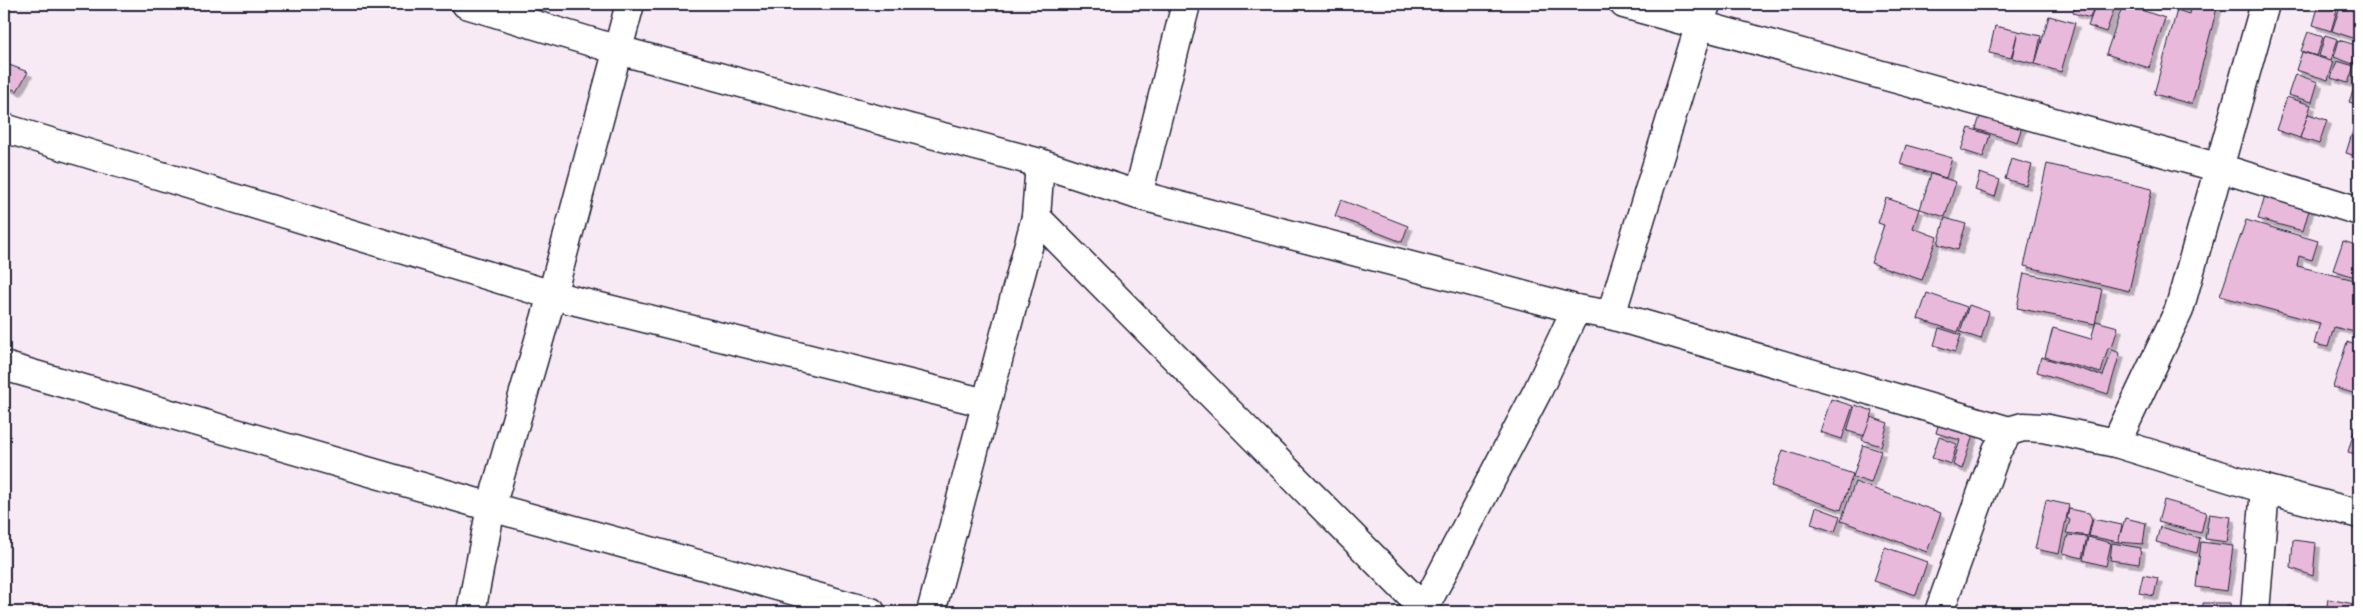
<svg xmlns="http://www.w3.org/2000/svg" width="2363" height="616" font-family="Delius,sans-serif">
<style>
.building{fill:#e9b9db;stroke:#22223b;filter:url(#shadow)}
.lines{fill:none;stroke-linecap:round;stroke-linejoin:round}
.street-casing{stroke:#22223b;stroke-width:31}
.secondary-casing{stroke:#22223b;stroke-width:31}
.street{stroke:#fff;stroke-width:28}
.secondary{stroke:#fff;stroke-width:28}
</style>
<defs>
<filter id="shadow"><feDropShadow dx="4.5" dy="4.5" stdDeviation="0" flood-color="#0004"/></filter>
</defs>
<rect width="100%" height="100%" fill="#f8eaf4"/>
<filter id="ink" filterUnits="userSpaceOnUse"><feTurbulence type="fractalNoise" baseFrequency=".02" numOctaves="2"/><feDisplacementMap in="SourceGraphic" scale="10" xChannelSelector="R" yChannelSelector="G"/><feConvolveMatrix kernelMatrix="1 2 1 2 8 2 1 2 1" color-interpolation-filters="sRGB"/></filter>
<g filter="url(#ink)">
<g class="building">
<path d="M2076 4H2095L2090 18 2073 13Z"/>
<path d="M2096 4H2116L2106 32 2088 26Z"/>
<path d="M2123 4 2165 18 2149 68 2106 54Z"/>
<path d="M2171 4H2188L2186 9Z"/>
<path d="M2191 4H2218L2192 104 2154 94 2177 10 2189 14Z"/>
<path d="M2319 4 2337 10 2331 31 2313 25Z"/>
<path d="M2341 4 2359 10V40L2332 31Z"/>
<path d="M2049 16 2075 23 2061 72 2035 64Z"/>
<path d="M1995 26 2018 31 2011 58 1989 53Z"/>
<path d="M2018 31 2041 36 2035 64 2012 58Z"/>
<path d="M2308 32 2323 37 2317 56 2301 51Z"/>
<path d="M2325 35 2338 39 2331 60 2319 56Z"/>
<path d="M2339 40 2359 46 2353 64 2334 57Z"/>
<path d="M2302 52 2334 62 2328 80 2296 70Z"/>
<path d="M2337 61 2354 66 2348 83 2331 78Z"/>
<path d="M4 63 28 72 17 91 4 86Z"/>
<path d="M2295 74 2318 82 2312 102 2288 95Z"/>
<path d="M2357 80 2359 81V105L2349 102Z"/>
<path d="M2287 97 2311 105 2300 138 2276 130Z"/>
<path d="M1981 113 2024 121 2017 142 1976 129Z"/>
<path d="M2308 114 2327 120 2319 144 2300 138Z"/>
<path d="M2354 127 2359 129V157L2346 153Z"/>
<path d="M1969 128 1990 135 1983 157 1961 150Z"/>
<path d="M1906 145 1952 158 1946 178 1900 164Z"/>
<path d="M2011 159 2032 165 2026 185 2005 179Z"/>
<path d="M2047 164 2152 189 2129 291 2024 266Z"/>
<path d="M1980 173 2000 180 1995 197 1975 190Z"/>
<path d="M1931 174 1956 182 1945 217 1920 209Z"/>
<path d="M2266 192 2311 203 2303 231 2258 219Z"/>
<path d="M1886 198 1919 209 1913 228 1937 237 1922 280 1871 263 1884 225 1878 223Z"/>
<path d="M1341 200 1408 226 1402 242 1335 216Z"/>
<path d="M1945 218 1966 224 1958 250 1938 244Z"/>
<path d="M2246 220 2318 241 2312 260 2299 256 2297 266 2359 281V333L2334 327 2328 347 2314 344 2320 323 2220 296Z"/>
<path d="M2343 241 2359 246 2358 278 2333 270Z"/>
<path d="M2024 273 2102 289 2095 324 2017 308Z"/>
<path d="M1927 293 1967 307 1958 332 1918 319Z"/>
<path d="M1969 305 1989 312 1981 339 1960 332Z"/>
<path d="M2096 321 2118 327 2112 348H2108L2101 373 2045 357 2053 328 2091 339Z"/>
<path d="M1939 328 1961 335 1955 352 1934 345Z"/>
<path d="M2347 342 2359 346V395L2333 387Z"/>
<path d="M2112 350 2120 353 2108 394 2037 372 2041 357 2103 376Z"/>
<path d="M1831 399 1853 406 1842 439 1820 432Z"/>
<path d="M1855 405 1873 411 1865 436 1847 431Z"/>
<path d="M1871 417 1888 423 1881 446 1862 440Z"/>
<path d="M1939 422 1974 432 1962 469 1953 465 1960 440 1936 433Z"/>
<path d="M2356 424 2359 425V455L2348 452Z"/>
<path d="M1939 437 1957 444 1951 464 1932 458Z"/>
<path d="M1863 445 1881 451 1871 483 1853 477Z"/>
<path d="M1783 450 1853 474 1841 510 1771 486Z"/>
<path d="M1855 482 1941 513 1927 552 1841 521Z"/>
<path d="M2046 500 2069 505 2059 554 2035 549Z"/>
<path d="M2164 500 2206 512 2201 533 2158 522Z"/>
<path d="M1816 507 1840 516 1835 532 1811 524Z"/>
<path d="M2069 509 2089 513 2092 519 2088 536 2066 533 2070 520 2067 518Z"/>
<path d="M2209 514 2231 517 2227 542 2205 539Z"/>
<path d="M2125 518 2146 523 2143 544 2118 542Z"/>
<path d="M2093 519 2122 525 2118 542 2089 536Z"/>
<path d="M2160 527 2200 538 2197 553 2156 542Z"/>
<path d="M2068 535 2087 537 2082 558 2063 553Z"/>
<path d="M2088 537 2111 543 2106 566 2083 560Z"/>
<path d="M2293 540 2316 543 2313 576 2291 568Z"/>
<path d="M2201 542 2233 546 2227 591 2196 587Z"/>
<path d="M2112 543 2141 548 2139 564 2110 560Z"/>
<path d="M1885 547 1927 562 1916 595 1874 581Z"/>
<path d="M2143 575 2158 578 2154 596 2139 593Z"/>
<path d="M2328 599 2359 605V612H2326Z"/>
<path d="M2203 603H2230L2231 612H2203Z"/>
<path d="M2007 606 2032 612H2005Z"/>
<path d="M2289 606 2319 611V612H2288Z"/>
</g>
<g class="lines">
<defs>
<g id="street">
<path d="M466 4 618 50 1040 163 1138 195 1576 309 1611 315 2009 431"/>
<path d="M1624 4 2220 168 2359 211"/>
<path d="M4 128 552 295 986 403"/>
<path d="M1138 195 1186 4"/>
<path d="M1036 217 1427 612"/>
<path d="M1611 315 1706 4"/>
<path d="M4 366 491 507 871 612"/>
<path d="M471 612 491 507 552 295 630 4"/>
<path d="M931 612 1036 217 1040 163"/>
<path d="M1422 612 1537 392 1576 309"/>
<path d="M2255 612 2265 489"/>
</g>
<g id="secondary">
<path d="M2116 443 2179 310 2265 4"/>
<path d="M1939 612 1997 450 2009 431 2023 427 2043 428 2116 443 2265 489 2359 514"/>
</g>
</defs>
<use href="#street" class="street-casing"/>
<use href="#secondary" class="secondary-casing"/>
<use href="#street" class="street"/>
<use href="#secondary" class="secondary"/>
</g>
</g>
<rect width="2363" height="616" fill="none" stroke="#fff" stroke-width="20"/>
<rect x="10" y="10" width="2343" height="596" fill="none" stroke="#22223b" stroke-width="2" filter="url(#ink)"/>
</svg>
